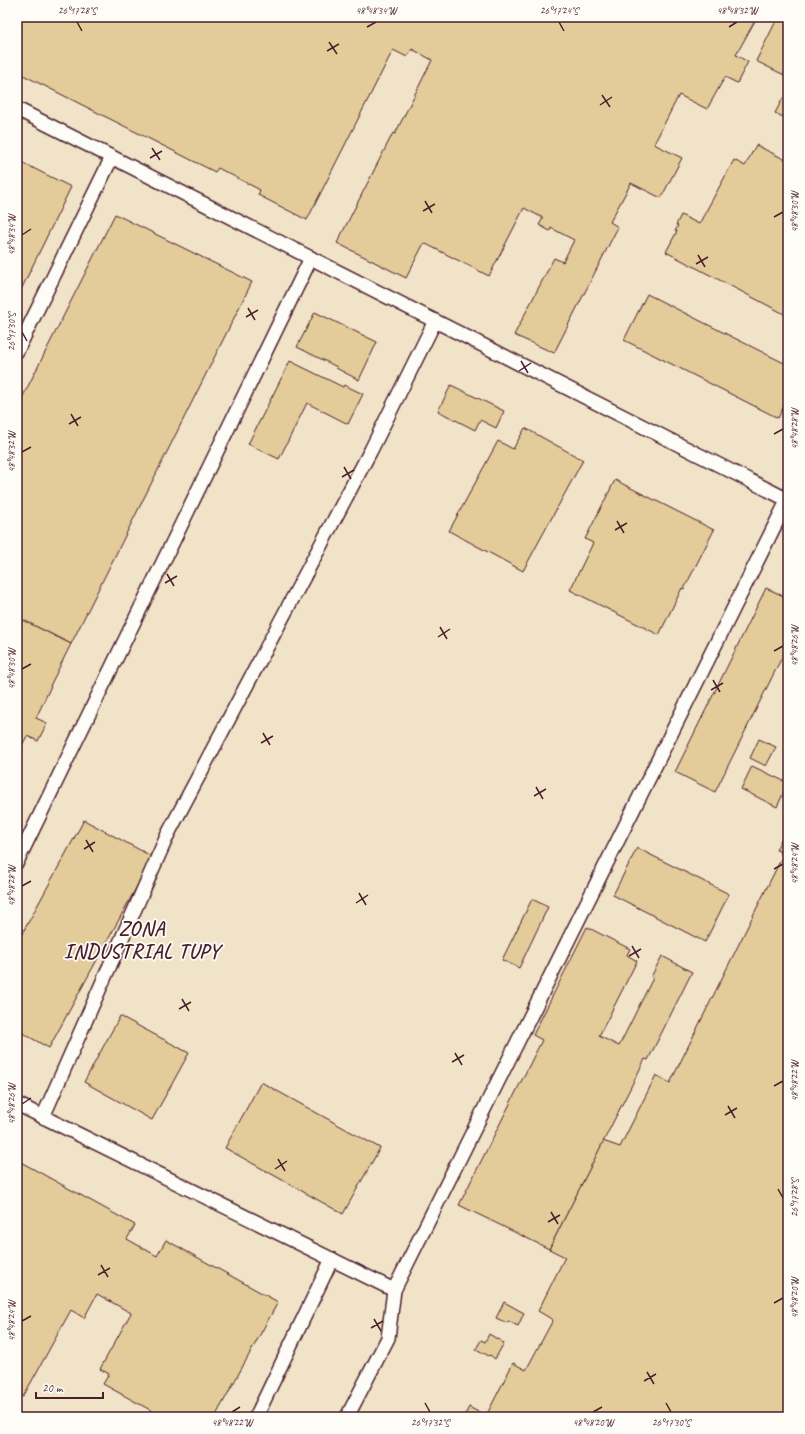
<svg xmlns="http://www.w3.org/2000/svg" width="805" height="1434" font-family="Caveat,sans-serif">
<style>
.built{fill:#f0e3c8}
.building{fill:#e3cb9a;stroke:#4a1f2b}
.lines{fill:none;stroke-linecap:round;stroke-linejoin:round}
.service-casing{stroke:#4a1f2b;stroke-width:16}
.service{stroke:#fdfcf7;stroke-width:13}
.ticks{fill:none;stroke:#4a1f2b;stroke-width:1.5}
.labels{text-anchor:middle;stroke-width:3.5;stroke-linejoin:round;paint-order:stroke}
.district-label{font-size:20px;font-weight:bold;letter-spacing:1px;fill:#4a1f2b;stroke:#fdfcf7}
.neatline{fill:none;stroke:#4a1f2b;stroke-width:1.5}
.ticks-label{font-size:10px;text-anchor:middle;fill:#4a1f2b}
</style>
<rect width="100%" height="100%" fill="#f5eddb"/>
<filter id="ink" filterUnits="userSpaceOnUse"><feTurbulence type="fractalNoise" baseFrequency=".025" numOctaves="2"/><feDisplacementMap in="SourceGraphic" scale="8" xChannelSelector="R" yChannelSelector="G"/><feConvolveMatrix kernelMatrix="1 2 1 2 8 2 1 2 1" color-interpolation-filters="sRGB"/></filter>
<g filter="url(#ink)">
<rect class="built" x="17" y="17" width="771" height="1400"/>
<g class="building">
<path d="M17 17H752L756 19 736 55 748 62 737 83 725 77 707 109 679 95 654 144 682 158 661 198 631 183 610 222 618 227 554 353 514 335 554 258 563 262 574 240 551 228 550 231 539 225 543 218 524 208 489 276 424 243 406 278 337 243 393 133 395 134 432 60 412 49 407 57 393 50 307 220 258 195 260 190 218 168 215 172 17 72Z"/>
<path d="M778 17 782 20 784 17 788 19V77L756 61Z"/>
<path d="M783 98 788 101V108L783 117 775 113Z"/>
<path d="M756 145 788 161V316L666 252 677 231H675L678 226 676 225 681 215 699 224 734 160 745 166Z"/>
<path d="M17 160 71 187 17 298Z"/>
<path d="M115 214 252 282 71 644 17 617V408Z"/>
<path d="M647 294 788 365V398L778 418 624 340Z"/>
<path d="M315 312 377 342 359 380 336 368 337 367 297 347Z"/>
<path d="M290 361 343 387 344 385 363 394 348 424 307 403 279 459 248 444Z"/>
<path d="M451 385 504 411 496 428 480 420 475 430 438 411Z"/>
<path d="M525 428 583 460 523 571 449 531 498 441 513 449Z"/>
<path d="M615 480 714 530 684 589 682 588 659 635 570 590 593 543 585 539Z"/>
<path d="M766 588 788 598V645L715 792 675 772Z"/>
<path d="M17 617 71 644 50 686H51L36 718 47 723 38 741 27 736 17 755Z"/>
<path d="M759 739 776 747 766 766 750 758Z"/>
<path d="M752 766 788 783 777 807 741 789Z"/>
<path d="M84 820 153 857 49 1048 17 1030V943Z"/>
<path d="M784 833 788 834V1417H464L469 1407 486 1416 513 1363 526 1370 553 1320 538 1311 565 1257 549 1249 603 1141 620 1147 656 1075 670 1083 783 855 779 853 780 851 776 850Z"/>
<path d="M637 848 729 894 705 942 613 895Z"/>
<path d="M532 899 548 907 519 968 502 960Z"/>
<path d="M587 927 630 949 627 955 637 961 599 1036 619 1046 653 978 651 977 662 956 692 972 648 1060 645 1059 549 1249 459 1205 542 1040 533 1035Z"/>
<path d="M120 1016 189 1053 152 1120 84 1082Z"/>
<path d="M261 1082 380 1148 343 1214 225 1148Z"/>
<path d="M17 1160 135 1225 127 1239 157 1256 166 1240 278 1302 215 1417H163L103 1384 109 1374 100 1369 131 1313 97 1294 84 1318 71 1310 23 1397 17 1394Z"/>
<path d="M504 1302 524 1313 518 1326 508 1321 507 1323 496 1318Z"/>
<path d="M489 1334 504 1343 495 1359 490 1355 489 1356 476 1349 481 1340 485 1342Z"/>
</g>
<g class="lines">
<defs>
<g id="service">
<path d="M17 109 788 500"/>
<path d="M17 351 112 157"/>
<path d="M17 862 311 258"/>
<path d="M17 1104 394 1290"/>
<path d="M43 1117 168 834 371 450 435 321"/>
<path d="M256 1417 332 1259"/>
<path d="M347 1417 388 1338 394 1290 788 499"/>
</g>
</defs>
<use href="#service" class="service-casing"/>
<use href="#service" class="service"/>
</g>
</g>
<path class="ticks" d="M77 22 82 31M559 22 564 31M367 27 376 22M729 27 737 22M329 42 337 54M327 51 339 44M602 95 610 107M600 105 612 97M152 148 160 160M150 158 162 151M425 201 432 213M423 211 435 204M774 217 783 212M22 235 31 229M698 255 705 267M696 264 708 257M248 308 255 320M246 317 258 310M22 332 27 341M521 361 528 373M519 371 531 363M71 414 78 426M69 424 81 417M774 434 783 429M22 452 31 447M344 467 351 479M342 477 354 470M617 521 624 533M615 530 627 523M167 574 174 586M165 583 177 576M440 627 447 639M438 637 450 629M774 651 783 646M22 669 31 664M713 680 720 692M711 690 723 683M263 733 270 745M261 743 273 736M536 787 543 799M534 796 546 789M86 840 93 852M84 849 95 842M774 869 783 864M22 886 31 881M359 893 366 905M356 903 368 895M632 946 639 958M629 956 641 949M182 999 189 1011M179 1009 191 1002M455 1053 462 1065M452 1062 464 1055M774 1086 783 1081M22 1104 31 1098M728 1106 735 1118M725 1115 737 1108M278 1159 285 1171M275 1169 287 1161M778 1189 783 1198M551 1212 558 1224M548 1222 560 1215M101 1265 108 1277M98 1275 110 1268M774 1303 783 1298M374 1319 381 1331M22 1321 31 1316M371 1328 383 1321M647 1372 654 1384M644 1381 656 1374M425 1403 430 1412M666 1403 671 1412M232 1412 240 1407M593 1412 602 1407"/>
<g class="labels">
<g class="district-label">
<text x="142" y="935">ZONA<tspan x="142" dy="23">INDUSTRIAL TUPY</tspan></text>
</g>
</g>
<rect width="805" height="1434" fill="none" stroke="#fdfcf7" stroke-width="44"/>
<path d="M36 1392v6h67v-6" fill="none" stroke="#4a1f2b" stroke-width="2"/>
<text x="42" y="1392" font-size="12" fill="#4a1f2b" stroke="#fdfcf7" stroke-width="3" paint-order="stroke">20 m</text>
<rect x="22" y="22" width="761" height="1390" class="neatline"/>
<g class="ticks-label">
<text x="77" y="14">26°17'28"S</text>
<text x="376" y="14">48°48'34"W</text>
<text x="559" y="14">26°17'24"S</text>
<text x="737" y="14">48°48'32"W</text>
<text transform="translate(794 212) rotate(-90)" y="4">48°48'30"W</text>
<text transform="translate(11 235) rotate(-90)" y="4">48°48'34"W</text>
<text transform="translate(11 332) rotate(-90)" y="4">26°17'30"S</text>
<text transform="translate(794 429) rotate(-90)" y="4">48°48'28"W</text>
<text transform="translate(11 452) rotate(-90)" y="4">48°48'32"W</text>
<text transform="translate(794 646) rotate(-90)" y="4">48°48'26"W</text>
<text transform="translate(11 669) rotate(-90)" y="4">48°48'30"W</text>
<text transform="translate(794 864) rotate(-90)" y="4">48°48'24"W</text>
<text transform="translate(11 886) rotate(-90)" y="4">48°48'28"W</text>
<text transform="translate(794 1081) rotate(-90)" y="4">48°48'22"W</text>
<text transform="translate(11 1104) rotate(-90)" y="4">48°48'26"W</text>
<text transform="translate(794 1198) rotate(-90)" y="4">26°17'28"S</text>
<text transform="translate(794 1298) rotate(-90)" y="4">48°48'20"W</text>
<text transform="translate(11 1321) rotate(-90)" y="4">48°48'24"W</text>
<text x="232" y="1426">48°48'22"W</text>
<text x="430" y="1426">26°17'32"S</text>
<text x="593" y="1426">48°48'20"W</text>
<text x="671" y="1426">26°17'30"S</text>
</g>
</svg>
